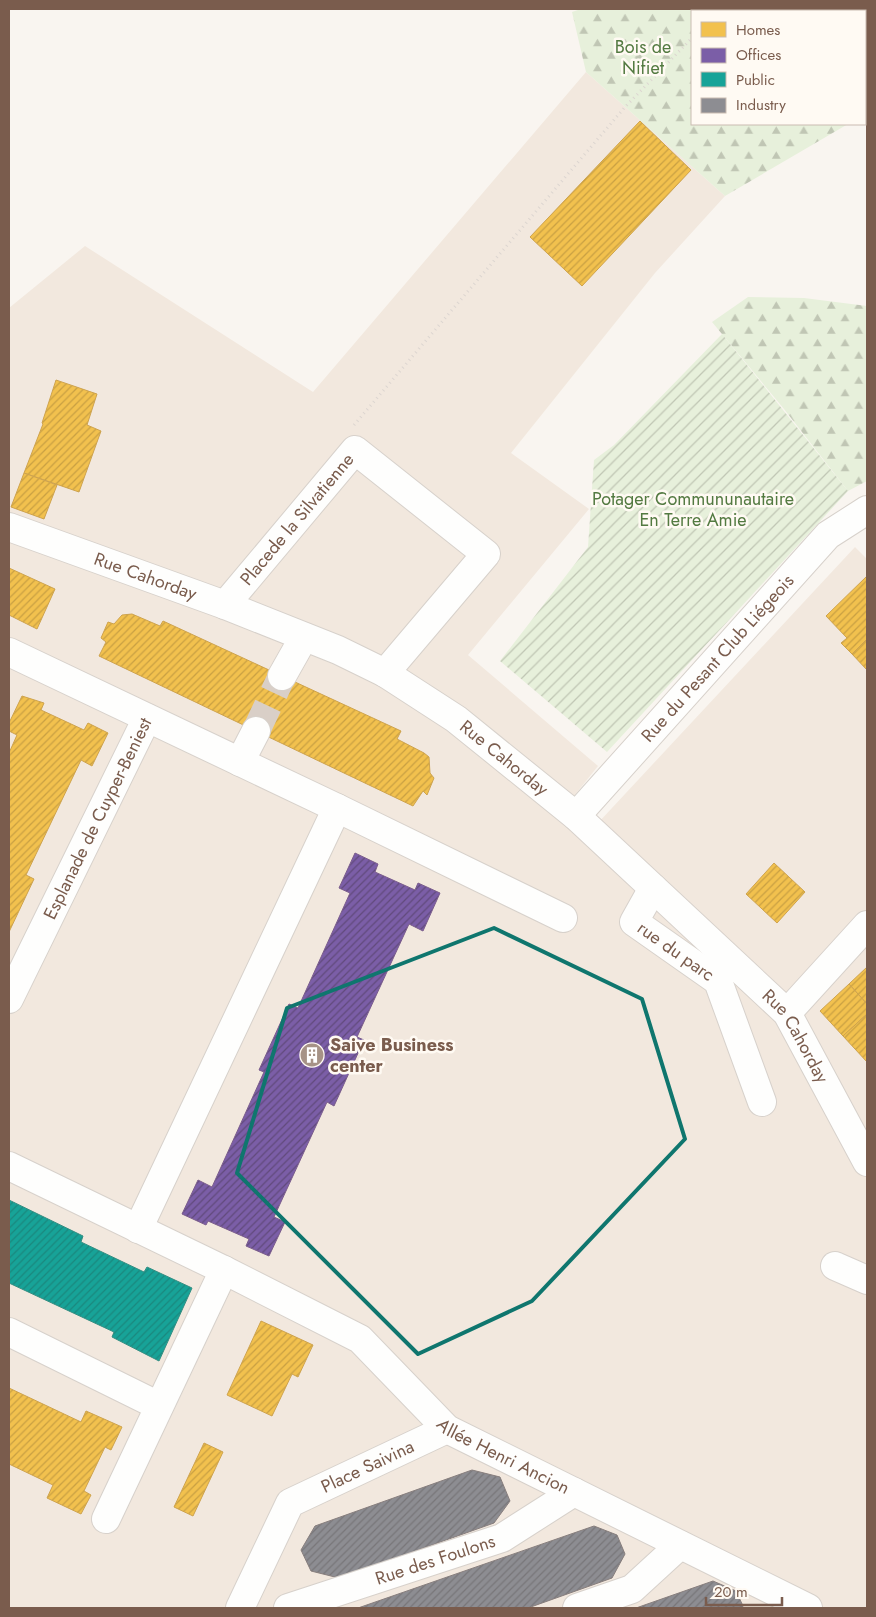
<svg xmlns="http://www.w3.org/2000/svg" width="876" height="1617" font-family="Jost,sans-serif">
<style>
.residential{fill:#f2e8de}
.forest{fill:url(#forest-firs)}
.garden{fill:url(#garden-furrows)}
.homes{fill:url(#homes-hatch);stroke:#cea34e}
.offices{fill:url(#offices-hatch);stroke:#7b5d8c}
.public{fill:url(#public-hatch);stroke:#358e82}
.industry{fill:url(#industry-hatch);stroke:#877e7d}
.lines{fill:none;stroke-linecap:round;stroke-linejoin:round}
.minor-tunnel{stroke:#d9cfc7;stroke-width:28;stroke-dasharray:28 14;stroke-linecap:butt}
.minor-casing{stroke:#d7d1cb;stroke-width:30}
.path{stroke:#dcd5d0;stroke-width:3;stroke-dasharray:1 4;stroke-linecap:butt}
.minor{stroke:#fefefd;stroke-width:28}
.marked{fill:none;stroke:#0f766e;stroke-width:4;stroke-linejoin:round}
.labels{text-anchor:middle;stroke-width:5;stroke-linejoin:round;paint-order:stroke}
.park-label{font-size:18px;fill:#537a41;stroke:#fffaf3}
.street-label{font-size:18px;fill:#7a5c4d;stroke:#fffaf3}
.poi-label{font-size:18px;font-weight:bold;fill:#7a5c4d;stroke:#fffaf3;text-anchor:start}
</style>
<defs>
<pattern id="forest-firs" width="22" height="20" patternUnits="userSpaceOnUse" patternTransform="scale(1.25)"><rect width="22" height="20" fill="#e7f0db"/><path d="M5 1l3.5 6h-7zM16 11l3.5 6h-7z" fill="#c0c6b4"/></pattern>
<pattern id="garden-furrows" width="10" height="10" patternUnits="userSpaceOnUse" patternTransform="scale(1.25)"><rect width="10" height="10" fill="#e7f0db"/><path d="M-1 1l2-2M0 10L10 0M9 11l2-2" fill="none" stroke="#c0c6b4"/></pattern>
<pattern id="homes-hatch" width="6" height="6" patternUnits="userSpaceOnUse" patternTransform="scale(1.25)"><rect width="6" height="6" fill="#f2c14e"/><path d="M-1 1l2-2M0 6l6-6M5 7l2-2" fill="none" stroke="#c9a043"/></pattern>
<pattern id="offices-hatch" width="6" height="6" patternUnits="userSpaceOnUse" patternTransform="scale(1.25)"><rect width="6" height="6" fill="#7b5ea7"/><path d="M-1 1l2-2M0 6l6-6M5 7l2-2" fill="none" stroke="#614a7c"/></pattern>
<pattern id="public-hatch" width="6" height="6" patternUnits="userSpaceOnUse" patternTransform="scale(1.25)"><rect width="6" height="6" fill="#17a398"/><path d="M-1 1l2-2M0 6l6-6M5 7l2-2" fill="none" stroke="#1a887e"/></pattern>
<pattern id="industry-hatch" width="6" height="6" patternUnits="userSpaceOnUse" patternTransform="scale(1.25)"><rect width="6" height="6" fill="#8d8d92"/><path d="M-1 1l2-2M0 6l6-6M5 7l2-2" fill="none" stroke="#787679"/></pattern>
</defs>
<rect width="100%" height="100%" fill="#f9f5f0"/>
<path class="residential" d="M586 72 725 196 655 273 511 453 589 509 468 655 598 766 574 796 457 704 598 823 855 547 867 559V1608H9V308L85 246 313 392Z"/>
<g class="forest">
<path d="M581 9H808V11H692V124H848L725 196 586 72 572 12Z"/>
<path d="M748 297 804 298 867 306V481L848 491 784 409 712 322Z"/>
</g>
<path class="garden" d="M722 334 848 491 607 752 500 661 588 547 594 460 614 445Z"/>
<g class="homes">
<path d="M640 121 691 170 582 286 530 237Z"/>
<path d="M56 380 97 394 87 425 101 431 79 492 24 473 43 424 42 423Z"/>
<path d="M24 473 57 485 44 519 11 507Z"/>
<path d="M9 568 55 589 37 629 9 615Z"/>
<path d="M867 576V639L852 654 841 643 847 638 826 616Z"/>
<path d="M132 614 160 626 163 621 401 731 397 739 424 753 429 757 430 773 434 778 427 795 423 791 413 806 99 656 106 642 101 638 108 622 114 624 122 615Z"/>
<path d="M867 639V670L852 654Z"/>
<path d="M22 696 44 703 41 710 84 730 88 723 108 733 92 766 81 760 26 875 34 879 9 932V753L17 735 9 731V723Z"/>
<path d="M774 863 805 892 777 923 746 894Z"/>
<path d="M867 967V1004L849 984Z"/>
<path d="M849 984 867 1004V1014L843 1036 820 1011Z"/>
<path d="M867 1014V1062L843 1036Z"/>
<path d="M261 1321 313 1345 298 1377 292 1374 272 1416 227 1395Z"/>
<path d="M9 1388 81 1422 86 1411 122 1427 111 1450 105 1447 84 1491 91 1495 81 1514 47 1498 53 1485 9 1464Z"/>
<path d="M204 1443 223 1452 193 1516 174 1507Z"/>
</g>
<path class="offices" d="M355 853 378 864 375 872 415 890 418 883 440 893 423 931 409 924 357 1037 364 1040 334 1106 327 1102 274 1217 285 1222 269 1256 246 1246 249 1239 208 1221 206 1225 182 1214 198 1180 212 1187 264 1072 259 1070 289 1004 298 1008 350 893 339 888Z"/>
<path class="public" d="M9 1200 83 1236 81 1242 144 1272 147 1267 192 1288 159 1361 112 1337 114 1332 9 1283Z"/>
<g class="industry">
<path d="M472 1470 500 1477 510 1501 494 1523 339 1578 311 1571 301 1550 315 1526Z"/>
<path d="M594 1526 617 1535 625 1554 612 1578 528 1608H358Z"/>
<path d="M713 1581 736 1591 743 1606 742 1608H636Z"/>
</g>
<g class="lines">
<path class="minor-tunnel" d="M256 731 282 676"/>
<defs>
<g id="minor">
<path id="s1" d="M9 527 225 605 338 650 385 673 456 719 576 816 787 1013 867 1162"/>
<path id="s2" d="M225 605 355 450 486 554 385 673"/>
<path d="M9 652 337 808 563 918"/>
<path d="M282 676 304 637"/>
<path d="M240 762 256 731"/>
<path id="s3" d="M576 816 828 535 867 510"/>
<path id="s4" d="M653 888 634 922 718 981 762 1102"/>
<path id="s5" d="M9 999 147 718"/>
<path d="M787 1013 867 925"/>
<path id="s6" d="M9 1166 224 1270 360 1339 447 1429 808 1608"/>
<path d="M138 1229 337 808"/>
<path d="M835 1266 867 1280"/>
<path d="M9 1332 159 1406"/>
<path d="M106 1519 224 1270"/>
<path id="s7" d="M240 1608 290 1503 447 1429"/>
<path id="s8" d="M288 1608 502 1538 574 1492"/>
<path d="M577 1608 632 1589 680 1545"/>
</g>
</defs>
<use href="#minor" class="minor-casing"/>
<g class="path">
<path d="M715 11 718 9"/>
<path d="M354 425 625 107 692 38"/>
</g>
<use href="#minor" class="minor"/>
</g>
<path class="marked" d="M494 928 642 999 685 1139 532 1301 418 1354 237 1173 287 1008Z"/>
<defs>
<symbol id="building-disc" viewBox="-11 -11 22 22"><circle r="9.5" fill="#a69286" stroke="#fffaf3"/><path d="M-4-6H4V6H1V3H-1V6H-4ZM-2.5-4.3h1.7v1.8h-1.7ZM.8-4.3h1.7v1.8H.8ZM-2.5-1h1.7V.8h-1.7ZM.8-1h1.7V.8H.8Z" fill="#fff"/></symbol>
</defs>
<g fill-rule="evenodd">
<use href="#building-disc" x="298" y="1041" width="28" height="28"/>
</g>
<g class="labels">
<g class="park-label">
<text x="643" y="53">Bois de<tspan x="643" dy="21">Nifiet</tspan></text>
<text x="693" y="505">Potager Commununautaire<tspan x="693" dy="21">En Terre Amie</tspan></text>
</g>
<g class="street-label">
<text dy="6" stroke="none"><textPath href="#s2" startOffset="112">Placede la Silvatienne</textPath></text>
<text dy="6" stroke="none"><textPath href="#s1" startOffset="145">Rue Cahorday</textPath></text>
<text dy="6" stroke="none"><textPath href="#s3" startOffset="212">Rue du Pesant Club Liégeois</textPath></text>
<text dy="6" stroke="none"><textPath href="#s1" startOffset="550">Rue Cahorday</textPath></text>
<text dy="6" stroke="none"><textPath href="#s5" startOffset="201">Esplanade de Cuyper-Beniest</textPath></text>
<text dy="6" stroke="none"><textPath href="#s4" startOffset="90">rue du parc</textPath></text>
<text dy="6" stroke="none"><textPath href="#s1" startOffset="955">Rue Cahorday</textPath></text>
<text dy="6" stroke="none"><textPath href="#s6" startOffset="579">Allée Henri Ancion</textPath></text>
<text dy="6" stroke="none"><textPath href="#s7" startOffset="202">Place Saivina</textPath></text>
<text dy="6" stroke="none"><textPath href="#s8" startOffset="155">Rue des Foulons</textPath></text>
</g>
<g class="poi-label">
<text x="330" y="1051">Saive Business<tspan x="330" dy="21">center</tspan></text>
</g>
</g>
<rect width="876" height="1617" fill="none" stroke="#7a5c4d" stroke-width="20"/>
<rect x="691" y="10" width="175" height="115" fill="#fffaf3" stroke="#cabbb1"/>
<rect x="701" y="22" width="25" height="15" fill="#f2c14e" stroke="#cabbb1"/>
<text x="736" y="35" font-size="15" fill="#7a5c4d">Homes</text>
<rect x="701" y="48" width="25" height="15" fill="#7b5ea7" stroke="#cabbb1"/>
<text x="736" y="60" font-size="15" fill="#7a5c4d">Offices</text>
<rect x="701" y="72" width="25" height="15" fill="#17a398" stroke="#cabbb1"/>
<text x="736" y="85" font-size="15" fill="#7a5c4d">Public</text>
<rect x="701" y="98" width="25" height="15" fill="#8d8d92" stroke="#cabbb1"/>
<text x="736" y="110" font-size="15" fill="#7a5c4d">Industry</text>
<path d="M706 1597v8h76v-8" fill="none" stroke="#7a5c4d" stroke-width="2.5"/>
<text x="714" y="1597" font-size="15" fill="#7a5c4d" stroke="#fffaf3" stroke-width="4" paint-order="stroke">20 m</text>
</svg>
